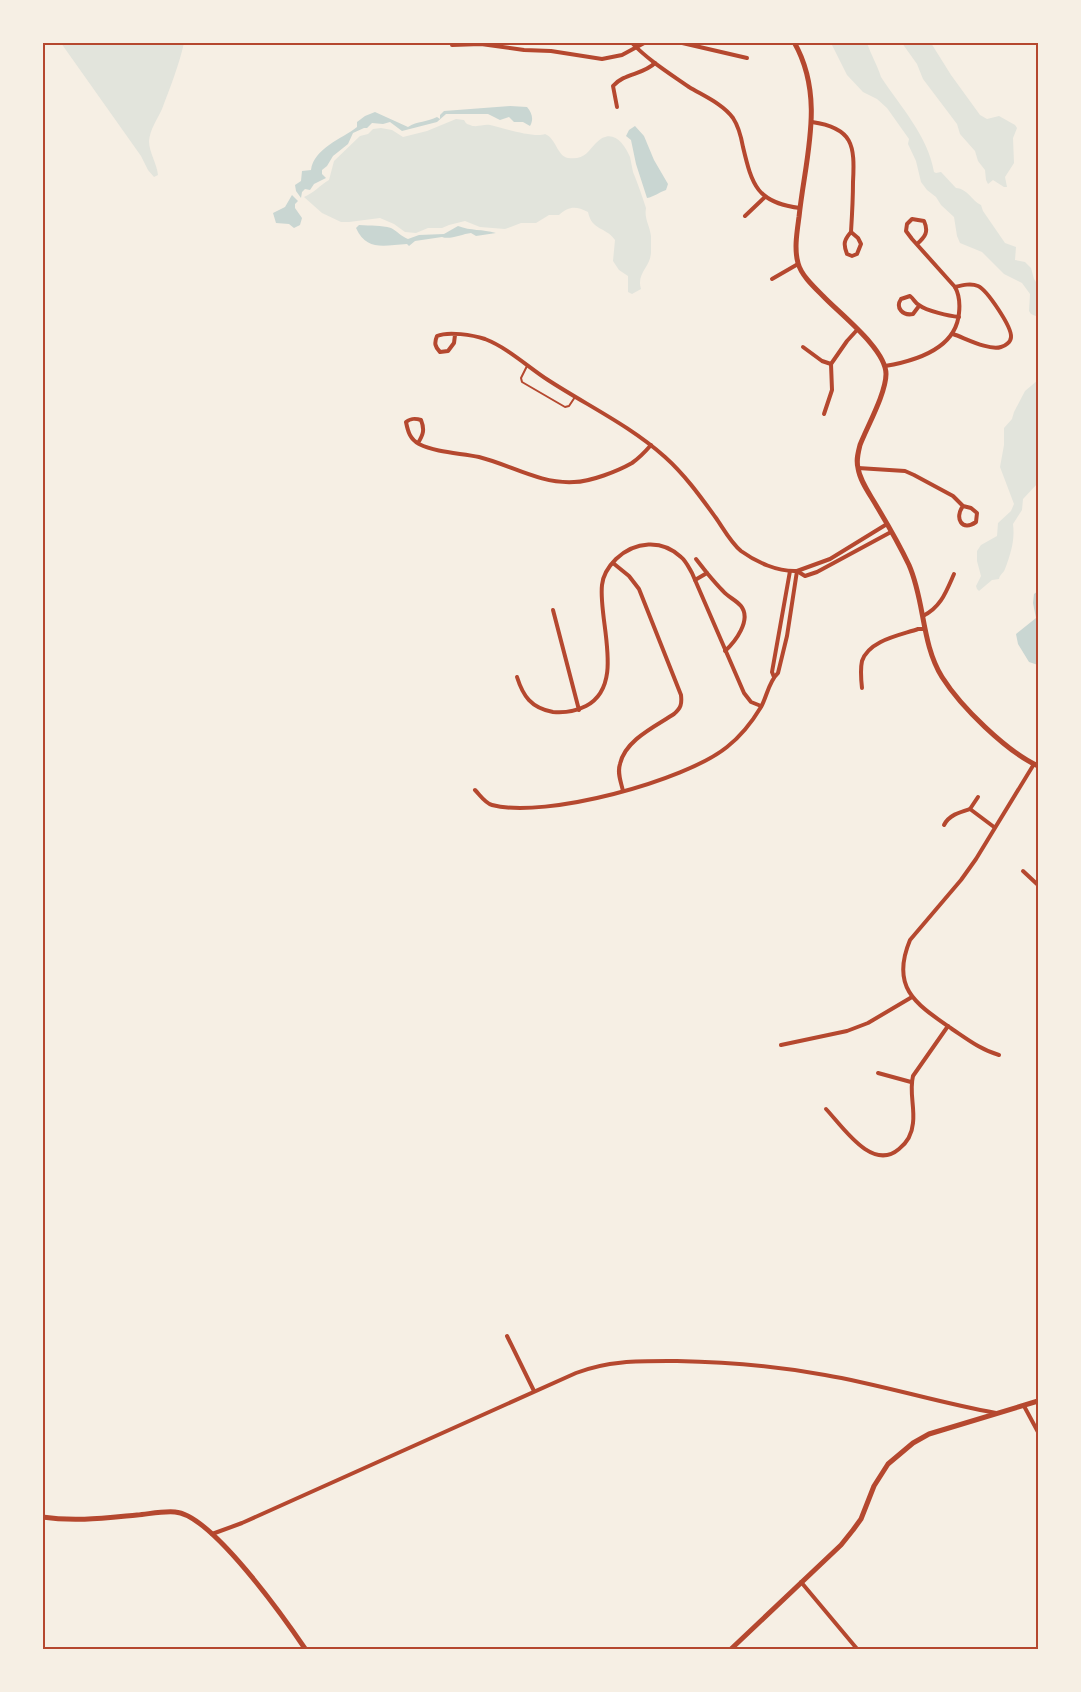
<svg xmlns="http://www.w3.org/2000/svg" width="1081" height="1692" font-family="'Exo 2',sans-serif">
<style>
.green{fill:#e2e4dc}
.water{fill:#c9d6d2}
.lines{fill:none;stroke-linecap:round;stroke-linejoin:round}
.service{stroke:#b5482f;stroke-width:2}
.minor{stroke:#b5482f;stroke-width:4}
.tertiary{stroke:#b5482f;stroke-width:5}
.neatline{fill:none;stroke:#b5482f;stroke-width:2}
</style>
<rect width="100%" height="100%" fill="#f6efe4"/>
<g class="green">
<path d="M61 43H184C179 65 170 88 162 109 157 120 150 129 149 141 149 152 157 164 158 175L154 177 148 170 141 156Z"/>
<path d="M831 43H867C871 55 877 64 881 77 900 106 928 136 934 172L936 173 941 172 956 188C968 189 971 200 981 205L983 211 1005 243 1016 247 1015 260 1025 262 1031 268 1034 279 1038 285V317L1031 314 1029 311 1030 294 1022 283 1004 274 982 252 960 243 957 236 954 217 941 205 936 197 927 190 921 182 916 161 908 144 909 139 887 108 877 99 863 92 847 75Z"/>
<path d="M902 43H931L951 75 980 115 987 119 999 116 1015 125 1017 128 1013 138 1014 163 1005 177 1007 187H1004L993 180 988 184 986 180 985 170 978 161 975 151 960 134 957 124 923 79 917 64Z"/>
<path d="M456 119 464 120C466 123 466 124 470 125 476 128 483 124 490 125 503 128 534 138 545 134 556 138 557 156 568 158 585 160 587 152 596 143 611 127 624 142 630 157 631 162 632 167 633 172 638 184 642 196 646 208 644 219 650 226 651 236 651 241 651 247 651 252 651 267 636 273 641 289L632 294 628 292V276L619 270 613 261 615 240C605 226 592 231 588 212 576 206 569 206 559 215H549L536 223H521L505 229 480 227 465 221 449 225 442 228H428L416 233 405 232 394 224 380 218 349 222H341L322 213 304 197C314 193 320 185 329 180L334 161 360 136 368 134 373 129 381 128 392 130 403 137 427 131Z"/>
<path d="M1038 380V483L1023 499 1022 510 1013 524C1015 540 1011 553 1005 569 1003 574 1000 574 999 579L992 580 979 591 977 589 976 586 981 576 977 561V551L981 545 997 536 998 523 1011 511 1014 504 1000 467 1004 445V428L1012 419 1014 412 1025 391Z"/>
</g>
<g class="water">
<path d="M510 106 527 107C532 113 534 119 530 126L523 122H514L509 117 500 120 488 114H446L437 122 402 131 390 122 383 124 372 123 367 128H364L353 133 348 144 333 156 327 166 322 170V174L326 178 314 184 310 190 305 189 302 192 301 198 296 191 295 185 301 181 302 171 311 170C314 148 342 139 357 127V122L365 116 375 112 408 127C417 121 428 122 437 117L440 119V115L444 111Z"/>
<path d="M635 126 644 136 654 160 668 184 666 190C659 192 654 197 647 198L636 164 631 140 626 136 629 130Z"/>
<path d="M292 195 298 201 295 204V208L302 218 300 225 294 228 289 224 276 223 273 213 285 207Z"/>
<path d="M359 225C371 226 381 225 391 228 397 231 402 237 408 239L419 235 444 234 458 226C471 231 482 229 496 233L476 236 471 233C462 234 450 240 442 237L415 241 409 246 407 244C385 245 367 252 356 228Z"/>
<path d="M1038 591V665L1029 662 1018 644 1016 634 1036 618 1033 603 1034 594Z"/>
</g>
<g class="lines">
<path class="service" d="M527 366 521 378 522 382 565 407 569 406 575 397"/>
<g class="minor">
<path d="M631 42C648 60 669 73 689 87 704 96 723 104 733 118 739 127 741 136 743 147 752 185 757 203 800 208"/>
<path d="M678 42 747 58"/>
<path d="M452 45 481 44 524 50 551 51 602 59 622 55 646 42"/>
<path d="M617 107 613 86C624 73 643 75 655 63"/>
<path d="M812 122C853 128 855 145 853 182 853 199 852 216 851 232 844 240 843 244 847 254L852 256 857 254 861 244 858 238 851 232"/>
<path d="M745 216 765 197"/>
<path d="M772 279 798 264"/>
<path d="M919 306 913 314C903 316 895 308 901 299L910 296C914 299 915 303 919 305 926 311 950 316 959 317"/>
<path d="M953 334C965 338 989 351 1001 347 1005 346 1011 342 1011 337 1012 327 987 290 978 286 971 283 963 285 955 287"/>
<path d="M455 335 454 343 448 351 440 352C435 347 434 343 437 336 448 331 473 335 485 339 508 348 528 367 548 380 588 406 629 425 665 457 685 475 700 496 716 518 723 528 731 543 741 551 756 562 778 572 797 571L787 636 778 673C769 681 767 696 761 707 752 722 741 736 727 747 685 781 545 819 492 805 485 803 480 795 475 790"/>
<path d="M803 347 822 361 831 364"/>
<path d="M885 366C915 361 956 349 959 313 960 304 960 296 955 287L912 239 906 231 907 224 912 219 924 221C929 232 925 237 917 244"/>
<path d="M824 414 832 390 831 364 847 341 857 330"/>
<path d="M418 443C423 435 425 430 421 420 415 418 411 418 406 422 408 432 410 439 419 444 437 453 460 453 479 457 511 465 540 484 574 482 590 482 618 471 632 463 639 458 645 452 651 445"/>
<path d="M858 468 905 471 914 475 953 496 963 506 971 508 977 513 976 522C962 532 954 518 963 506"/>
<path d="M887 524 830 559 797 571 805 576 817 572 891 532"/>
<path d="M696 559 707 573"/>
<path d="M613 563 629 576 639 589 681 695C682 704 681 708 674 714 656 726 625 740 620 764 617 773 621 782 623 791"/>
<path d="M695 580 707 573C712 579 717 585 723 591 728 597 736 600 741 606 752 620 735 642 725 651"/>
<path d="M553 610 579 710"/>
<path d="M923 616C941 607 946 592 954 574"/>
<path d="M517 677C523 696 531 708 553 712 564 713 576 711 586 706 626 685 598 621 602 585 603 575 609 566 616 559 635 541 662 539 681 557 686 561 689 568 692 573L744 693 751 702 761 706"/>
<path d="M774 677 772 672 790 571"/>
<path d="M862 688C861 679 860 670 862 661 869 640 901 635 918 629H925"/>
<path d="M970 809 978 797"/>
<path d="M944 825C949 815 960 812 970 809L994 827"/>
<path d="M1023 871 1038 885"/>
<path d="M781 1045 847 1031 868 1023 912 997"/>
<path d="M999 1055C981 1050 967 1039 952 1029 916 1004 890 988 910 940L961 880 976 859 1034 764"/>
<path d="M878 1073 911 1082"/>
<path d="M826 1109C843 1127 872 1172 899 1149 908 1142 912 1134 913 1123 915 1107 909 1092 913 1076L948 1026"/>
<path d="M507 1336 534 1391"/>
<path d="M1024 1406 1038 1432"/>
<path d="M212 1534 242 1523 576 1373C609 1360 642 1361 677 1361 727 1362 776 1366 825 1375 883 1385 939 1403 996 1413"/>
<path d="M801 1582 858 1650"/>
</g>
<g class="tertiary">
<path d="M794 42C826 98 805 158 799 217 797 232 794 249 798 263 801 275 814 287 823 296 840 314 886 349 886 374 886 393 867 427 860 445 858 453 856 460 858 468 860 481 869 493 876 505 888 525 899 544 909 565 925 601 921 643 942 677 961 707 1006 751 1038 766"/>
<path d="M42 1517C75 1522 105 1518 137 1515 149 1514 162 1511 175 1512 211 1514 285 1619 306 1650"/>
<path d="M730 1650 841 1545 853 1530 861 1519 874 1486 888 1464 913 1443 929 1434 1038 1401"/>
</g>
</g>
<rect width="1081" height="1692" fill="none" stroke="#f6efe4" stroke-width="88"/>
<rect x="44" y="44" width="993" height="1604" class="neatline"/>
</svg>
